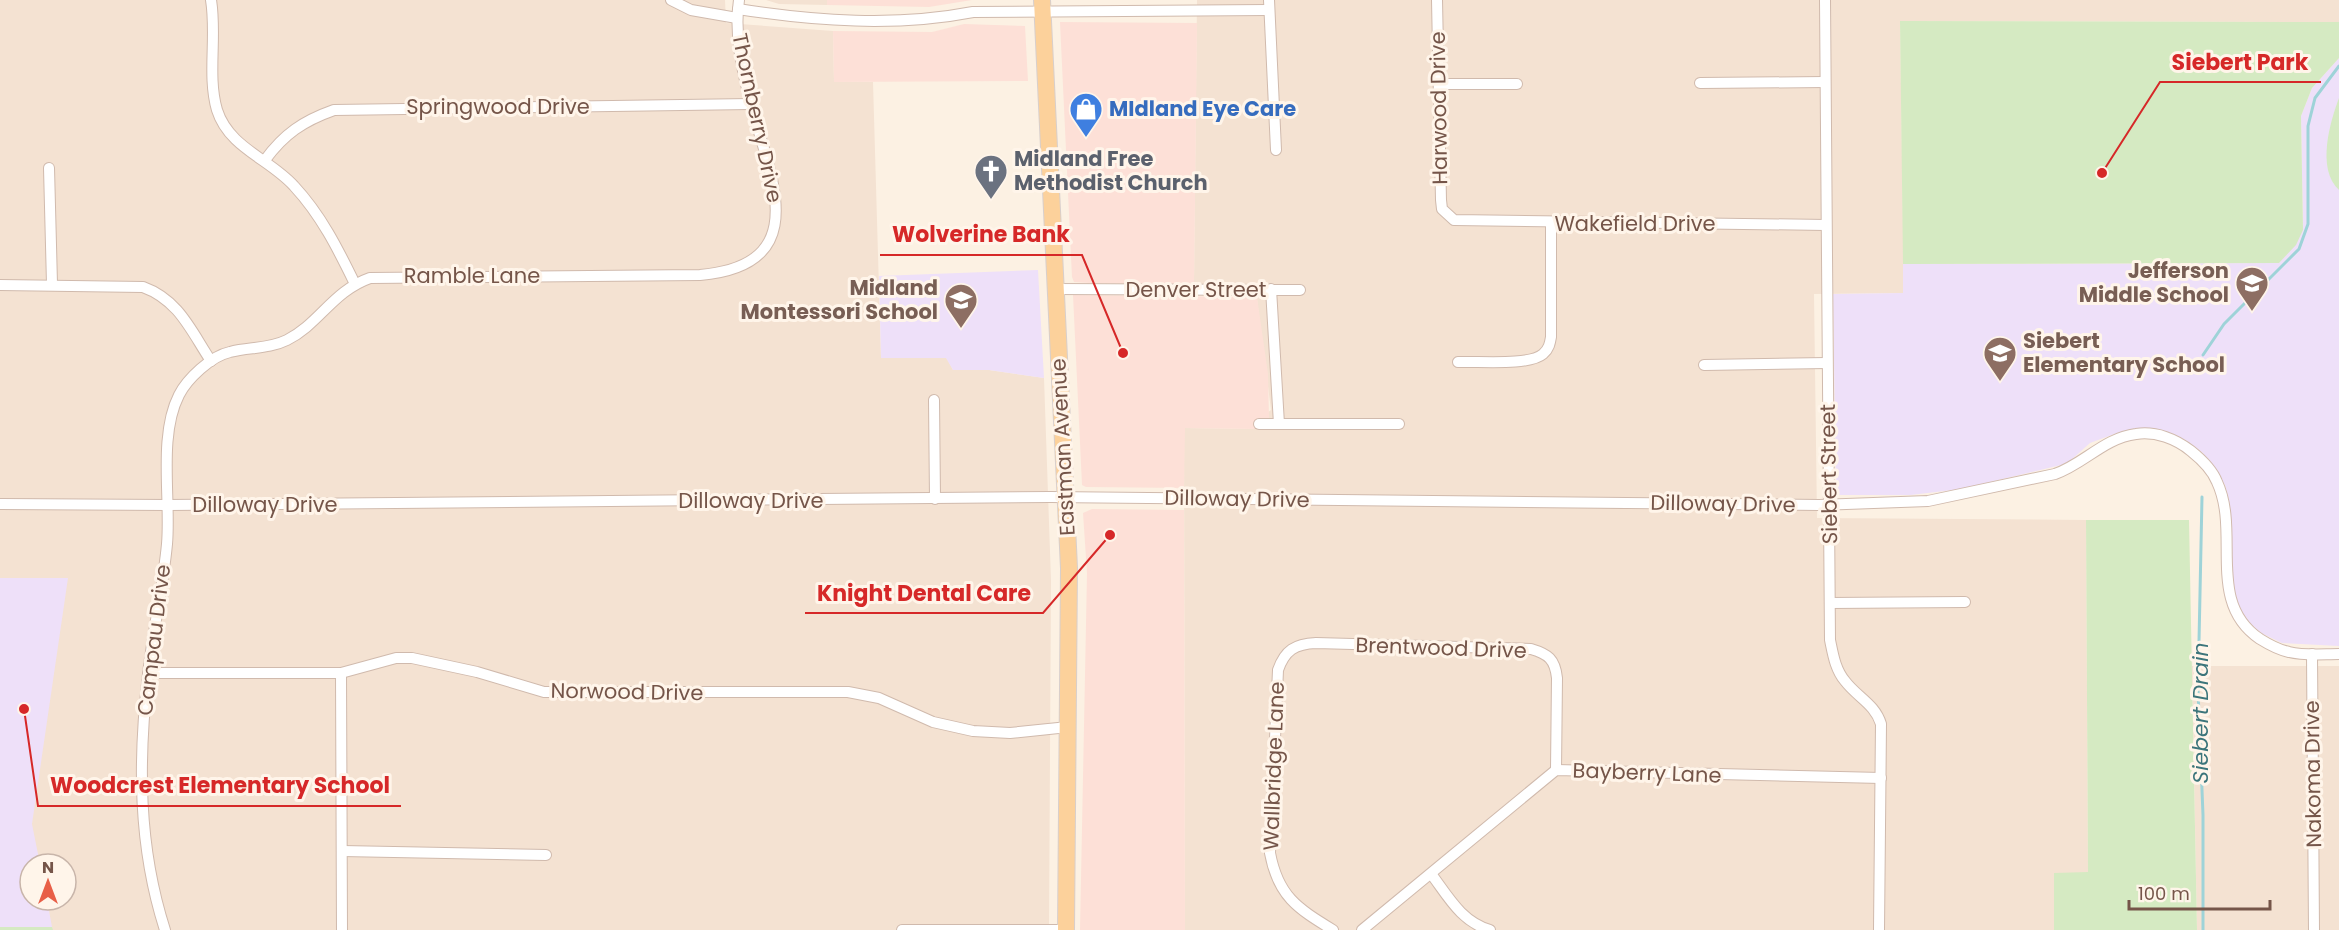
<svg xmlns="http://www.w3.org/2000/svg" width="2339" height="930" font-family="Poppins,sans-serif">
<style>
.residential{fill:#f4e2d2;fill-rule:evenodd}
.commercial{fill:#fde0d7}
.education{fill:#eee0f9}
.green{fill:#d5eac2}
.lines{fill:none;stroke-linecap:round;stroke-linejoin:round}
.stream{stroke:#9ed3d8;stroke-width:3}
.street-casing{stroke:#d0baad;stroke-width:12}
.primary-casing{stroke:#d8cfcc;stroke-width:18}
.street{stroke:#fff;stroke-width:10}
.primary{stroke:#fcd19b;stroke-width:16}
.labels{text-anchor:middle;stroke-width:6;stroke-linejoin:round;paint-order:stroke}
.street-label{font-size:21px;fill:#755549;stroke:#fff5ea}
.shop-label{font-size:21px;font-weight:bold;fill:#366cbe;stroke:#fff5ea;text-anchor:start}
.worship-label{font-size:21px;font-weight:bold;fill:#5b616d;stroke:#fff5ea;text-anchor:start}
.education-label{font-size:21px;font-weight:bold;fill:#785e54;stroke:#fff5ea;text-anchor:end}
.water-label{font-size:22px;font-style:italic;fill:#3c757b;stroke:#fff5ea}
.leader{fill:none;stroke:#d62828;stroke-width:2}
.callout-dot{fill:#d62828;stroke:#fff5ea;stroke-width:2}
.callout-label{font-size:22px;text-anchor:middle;font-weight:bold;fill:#d62828;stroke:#fff5ea;stroke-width:6;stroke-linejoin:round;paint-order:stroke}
</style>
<rect width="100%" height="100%" fill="#fcf1e3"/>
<g class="residential">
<path d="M0 0H725L726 23 833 31 834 82H873L881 358H947L953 370H989L1044 378 1051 580 1049 930H0ZM30 864H66V900H30Z"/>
<path d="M766 0H827V5L779 4Z"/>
<path d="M1197 0H2339V22L1900 21 1904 293 1814 294 1817 518 2086 520 2088 873H2054V930H1185L1184 428 1255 429 1256 421 1271 410 1255 284H1194Z"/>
<path d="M2192 666H2339V930H2197Z"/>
</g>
<g class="commercial">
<path d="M827 0H972L929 7 827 5Z"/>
<path d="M1060 22 1197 23 1194 284 1089 283 1074 282 1072 277Z"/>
<path d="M964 24 1025 26 1028 81 834 82 833 31 932 32Z"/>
<path d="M1073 295 1257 297 1268 374 1269 418 1256 421V429L1185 428 1184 488 1086 487 1082 485Z"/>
<path d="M1092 509 1184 510 1185 930H1080L1087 573 1083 513Z"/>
</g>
<g class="education">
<path d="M2339 58V646L2282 643 2261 633 2248 621 2238 606 2232 584 2229 501 2225 485 2203 453 2185 440 2166 432 2135 429 2117 433 2090 443 2070 461 2061 465 1961 489 1911 495H1836L1833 294 1903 293V264L2279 263 2303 230 2301 116 2312 88Z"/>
<path d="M1038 270 1044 378 989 370H953L946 358H881L879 276Z"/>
<path d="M0 578H68L32 824 40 864H30V900H47L52 927H0Z"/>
</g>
<g class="green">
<path d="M1900 21 2339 22V58L2312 88 2301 116 2303 230 2296 245 2279 263 1903 264Z"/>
<path d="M2339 98V190C2316 169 2330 122 2339 98Z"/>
<path d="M2086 520H2189L2197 930H2054V873L2088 872Z"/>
<path d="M0 927H52L53 930H0Z"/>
</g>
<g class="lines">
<g class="stream">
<path d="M2203 355 2224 324 2299 249 2308 224V126L2315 98 2339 66"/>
<path d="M2202 497 2198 690 2203 815V930"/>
</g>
<defs>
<g id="street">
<path d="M211 0C217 36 207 76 217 110 229 148 270 159 294 186 321 215 338 249 355 284"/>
<path d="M671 0 691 10 737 18"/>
<path d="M1269 0 1276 150"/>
<path d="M1437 0 1441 200 1442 209 1454 220 1826 225"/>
<path d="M1825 0 1830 640C1833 654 1835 669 1845 681 1857 697 1875 704 1881 724L1879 930"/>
<path d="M738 9C815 21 896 27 973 12L1269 10"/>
<path d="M1700 83 1825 82"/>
<path d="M1440 84H1517"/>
<path d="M265 160C284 134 303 121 334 110L751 104"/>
<path d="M49 168 52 284"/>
<path d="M0 285 143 287C179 300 191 331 211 361"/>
<path d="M1056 289 1300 290"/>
<path d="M1271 289 1279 424"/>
<path d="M1458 362C1478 361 1529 366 1543 354 1549 349 1550 343 1551 337V223"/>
<path d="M1704 365 1827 363"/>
<path d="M934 400 935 499"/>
<path d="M1259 424H1399"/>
<path d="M0 504 168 505 1050 497 1819 505 1928 501 2055 474C2084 464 2104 438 2136 434 2156 431 2176 439 2191 451 2201 459 2212 469 2217 482 2241 533 2205 602 2260 639 2268 644 2279 650 2289 652 2305 656 2323 654 2339 654"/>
<path d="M1830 603 1965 602"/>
<path d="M2312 654 2314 930"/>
<path d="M148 673H341L396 658H412L477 672 544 692H848L879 698 933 722 973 731 1010 733 1068 727"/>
<path d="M341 673 342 930"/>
<path d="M342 851 546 855"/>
<path d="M1432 875C1449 898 1462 922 1490 930"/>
<path d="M165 930C138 846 138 762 148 674 153 630 163 587 167 544 171 499 158 436 179 395 187 379 211 356 230 352 249 347 269 349 287 340 319 324 333 291 370 278L700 275C816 265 769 174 751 104 742 71 734 34 739 0"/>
<path d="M902 930H1066"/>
<path d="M1333 930C1297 908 1278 896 1270 853L1278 670C1285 650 1295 644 1316 643L1531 649C1548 654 1555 659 1557 678L1556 770"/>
<path d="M1362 930 1556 770 1881 778"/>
</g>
<path id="primary" d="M1042 0 1069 568 1066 930"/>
</defs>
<use href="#street" class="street-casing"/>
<use href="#primary" class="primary-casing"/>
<use href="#street" class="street"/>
<use href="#primary" class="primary"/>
</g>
<defs>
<symbol id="shop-pin" viewBox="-11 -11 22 30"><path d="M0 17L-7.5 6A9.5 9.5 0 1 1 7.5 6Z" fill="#3f7fe0" stroke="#fff5ea"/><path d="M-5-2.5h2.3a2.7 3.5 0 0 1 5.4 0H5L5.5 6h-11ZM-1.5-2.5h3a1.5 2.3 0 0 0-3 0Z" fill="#fff"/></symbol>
<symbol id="church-pin" viewBox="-11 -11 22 30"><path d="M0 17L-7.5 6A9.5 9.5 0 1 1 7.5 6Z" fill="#6b7280" stroke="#fff5ea"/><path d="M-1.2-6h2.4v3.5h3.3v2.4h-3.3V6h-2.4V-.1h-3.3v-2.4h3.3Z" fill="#fff"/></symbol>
<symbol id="school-pin" viewBox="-11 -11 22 30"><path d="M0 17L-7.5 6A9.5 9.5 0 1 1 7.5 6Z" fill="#8d6e63" stroke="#fff5ea"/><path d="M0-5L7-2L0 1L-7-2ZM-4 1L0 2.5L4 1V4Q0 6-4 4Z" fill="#fff"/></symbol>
</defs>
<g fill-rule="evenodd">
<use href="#shop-pin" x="1067" y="90" width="38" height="52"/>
<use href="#church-pin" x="972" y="152" width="38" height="52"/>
<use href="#school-pin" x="2233" y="264" width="38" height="52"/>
<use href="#school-pin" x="942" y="281" width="38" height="52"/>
<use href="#school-pin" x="1981" y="334" width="38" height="52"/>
</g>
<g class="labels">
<g class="street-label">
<text x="498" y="114">Springwood Drive</text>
<text transform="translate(1439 108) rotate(-91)" y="7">Harwood Drive</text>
<text transform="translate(757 118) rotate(78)" y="7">Thornberry Drive</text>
<text x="1635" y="231">Wakefield Drive</text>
<text x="472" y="283">Ramble Lane</text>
<text x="1196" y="297">Denver Street</text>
<text transform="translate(1063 447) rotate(-93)" y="7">Eastman Avenue</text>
<text transform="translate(1829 474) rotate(-91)" y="7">Siebert Street</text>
<text transform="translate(1237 499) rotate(1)" y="7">Dilloway Drive</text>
<text x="751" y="508">Dilloway Drive</text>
<text transform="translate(1723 504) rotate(1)" y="7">Dilloway Drive</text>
<text x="265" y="512">Dilloway Drive</text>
<text transform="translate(154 640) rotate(-83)" y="7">Campau Drive</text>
<text transform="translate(1441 648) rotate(2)" y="7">Brentwood Drive</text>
<text transform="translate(627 692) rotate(1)" y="7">Norwood Drive</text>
<text transform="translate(1274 766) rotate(-88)" y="7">Wallbridge Lane</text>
<text transform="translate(1647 773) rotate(2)" y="7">Bayberry Lane</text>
<text transform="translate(2313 774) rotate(-91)" y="7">Nakoma Drive</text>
</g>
<g class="shop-label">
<text x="1109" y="116">MIdland Eye Care</text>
</g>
<g class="worship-label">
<text x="1014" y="166">Midland Free<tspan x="1014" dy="24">Methodist Church</tspan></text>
</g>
<g class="education-label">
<text x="2229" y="278">Jefferson<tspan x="2229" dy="24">Middle School</tspan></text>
<text x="938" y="295">Midland<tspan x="938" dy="24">Montessori School</tspan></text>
<text x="2023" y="348" text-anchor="start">Siebert<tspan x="2023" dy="24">Elementary School</tspan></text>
</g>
<g class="water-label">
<text transform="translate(2200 713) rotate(-90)" y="8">Siebert Drain</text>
</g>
</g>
<path class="leader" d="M2102 173L2160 82H2321M1123 353L1082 255H880M1110 535L1043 613H805M24 709L38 806H401"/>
<g class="callout-dot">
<circle cx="2102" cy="173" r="6"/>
<circle cx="1123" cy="353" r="6"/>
<circle cx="1110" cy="535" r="6"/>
<circle cx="24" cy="709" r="6"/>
</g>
<g class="callout-label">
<text x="2240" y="70">Siebert Park</text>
<text x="981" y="242">Wolverine Bank</text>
<text x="924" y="601">Knight Dental Care</text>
<text x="220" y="793">Woodcrest Elementary School</text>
</g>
<g transform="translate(48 882)"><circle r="28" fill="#fff5ea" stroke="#c8b5aa" stroke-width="1.5"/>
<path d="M0-4.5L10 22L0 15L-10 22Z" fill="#e85f47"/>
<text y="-9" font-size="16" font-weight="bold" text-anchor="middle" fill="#755549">N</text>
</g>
<path d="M2129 900v9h141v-9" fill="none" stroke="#755549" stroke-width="3"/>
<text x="2138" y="900" font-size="18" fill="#755549" stroke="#fff5ea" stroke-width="4.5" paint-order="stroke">100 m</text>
</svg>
